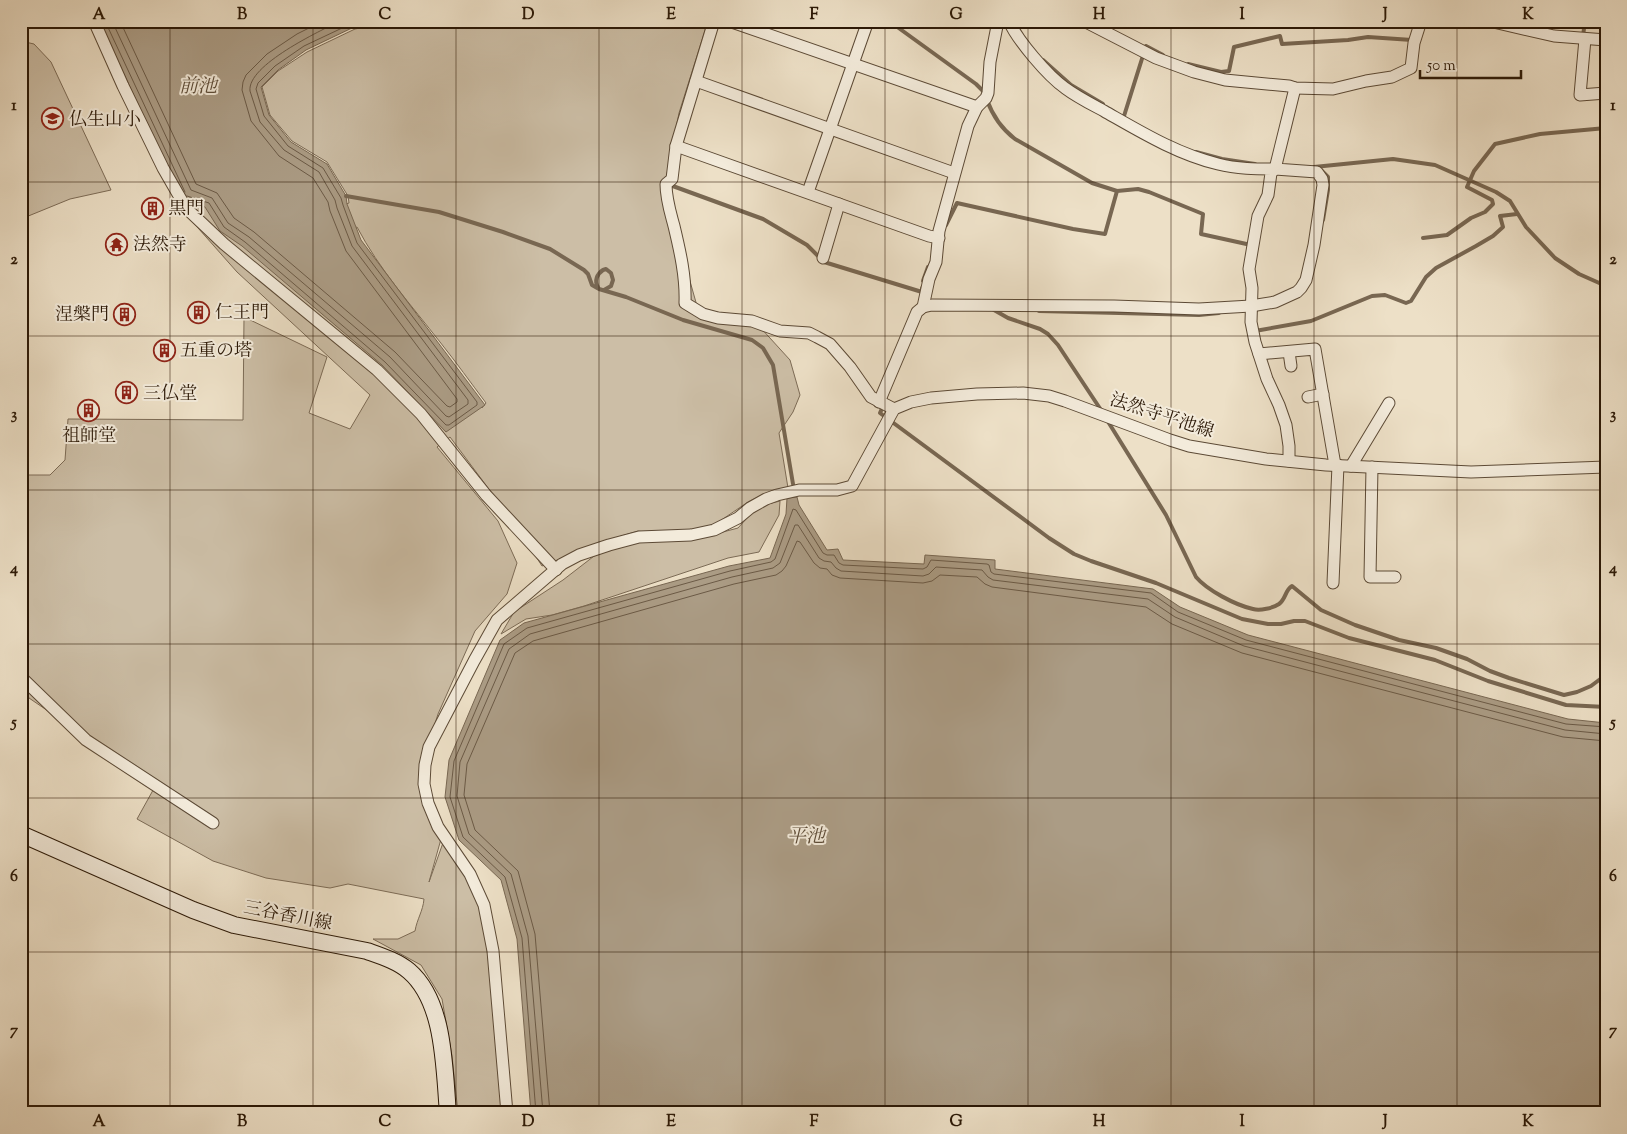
<svg xmlns="http://www.w3.org/2000/svg" width="1627" height="1134" font-family="'Sorts Mill Goudy','Noto Serif JP',serif">
<style>
.green{fill:#ccbea6;stroke:#7c6b56;fill-rule:evenodd}
.water{fill:#ab9c85;stroke:#786752}
.lines{fill:none;stroke-linecap:round;stroke-linejoin:round}
.shore{stroke:#6b5a46;stroke-width:1}
.stream{stroke:#786752;stroke-width:4}
.minor-casing{stroke:#5c4a36;stroke-width:13}
.secondary-casing{stroke:#2b1806;stroke-width:18}
.minor{stroke:#f3ebdb;stroke-width:11}
.secondary{stroke:#f3ebdb;stroke-width:16}
.grid{fill:none;stroke:#2b1806;stroke-width:1;stroke-opacity:0.55}
.labels{text-anchor:middle;stroke-width:4;stroke-linejoin:round;paint-order:stroke}
.poi-label{font-size:18px;fill:#2b1806;stroke:#f3ebdb;text-anchor:start}
.street-label{font-size:18px;fill:#2b1806;stroke:#f3ebdb}
.water-label{font-size:19px;font-style:italic;fill:#5e4d39;stroke:#f3ebdb}
.neatline{fill:none;stroke:#2b1806;stroke-width:2}
.grid-label{font-size:16px;text-anchor:middle;font-weight:bold;fill:#2b1806}
</style>
<rect width="100%" height="100%" fill="#ede0c7"/>
<filter id="stains"><feTurbulence type="fractalNoise" baseFrequency=".004" numOctaves="4"/><feColorMatrix values="0 0 0 0 .2 0 0 0 0 .09 0 0 0 0 .02 0 0 0 .5 -.17"/></filter>
<radialGradient id="worn" r=".72"><stop offset=".6" stop-color="#630" stop-opacity="0"/><stop offset="1" stop-color="#630" stop-opacity=".3"/></radialGradient>
<g class="green">
<path d="M474 21H708L679 113 664 189 697 306 720 320 759 326 790 360 800 395 793 412 779 433 788 488 764 494 748 502 714 525 694 530 656 534 638 531 605 541 542 566 515 524 450 437 437 447 498 521 517 563 507 594 475 631 438 714 422 766 441 839 429 882 444 840 482 905 506 1113H458L452 1056 442 999 421 965 373 939H398L415 931C417 919 423 911 424 899L348 884 330 888 266 878 213 861 137 819 157 783 117 758 29 698 21 685V475H50L65 460 68 419 243 420 244 317 327 357 309 413 350 429 370 395 237 272 183 211 141 97 255 232 349 203 348 196 327 162 292 141 270 115 262 87 278 71 307 52 355 29 381 24 466 28ZM357 227C379 269 411 305 440 342 456 362 471 383 486 403L482 408 330 238Z"/>
<path d="M21 41 34 44 51 62 111 190 70 199 21 219Z"/>
<path d="M780 501 779 515 759 552 728 558 584 606 552 615 526 619 501 634 514 612 563 580 598 553 631 542 671 541 708 536 738 528 757 507Z"/>
</g>
<g class="water">
<path d="M99 21H472L463 27 379 22 354 27 306 50 278 70 261 87 269 115 291 142 327 164 346 196 347 204 361 240 485 405 446 432 382 365 242 246 220 231 205 207 183 200Z"/>
<path d="M797 497 799 505 827 550 838 549 843 560 924 564 925 555 995 560V569L1153 589 1180 607 1248 635 1568 719 1606 723V1113H531L517 939 501 880 459 840 445 797 449 760 500 640 524 623 729 566 770 558 786 514 787 498Z"/>
</g>
<g class="lines">
<g class="shore">
<path d="M105 21 185 192"/>
<path d="M112 21 191 190 212 198 228 223 249 237 390 357 446 416 449 417 468 404V400L352 246 337 208 335 200 319 172 284 150 260 122 250 91C247 65 320 31 340 21"/>
<path d="M120 21 196 184 217 193 234 218 254 232 395 352 447 406 450 407 457 402V399L346 251 330 211 328 202 313 178 279 156 251 121 242 90 243 82 246 75 267 54 297 34 323 21"/>
<path d="M187 196 209 203 224 227 245 242 385 362 446 425H449L477 405V402L357 243 343 205 341 198 323 168 288 146 264 116 256 89 258 83 275 66 304 46 357 21"/>
<path d="M536 1113 522 938 505 877 463 837 450 797 454 761 504 644 527 628 730 571 771 562 775 559 793 509 796 510 823 553 827 555H834L839 563 843 565 923 569 927 567 931 560 987 564 989 565 991 572 994 574 1151 593 1178 612 1246 640 1566 724 1606 727"/>
<path d="M543 1113 528 936 511 874 469 834 457 796 460 762 509 649 530 634 732 577 773 568 780 563 795 525H798L819 558 824 561 831 562 836 568 841 571 923 576 929 574 936 567 982 570 988 577 993 580 1148 599 1175 617 1244 646 1565 730 1606 734"/>
<path d="M550 1113 535 934 518 871 475 830 464 795 467 764 515 653 533 641 734 584 776 575 782 571 786 566 797 541 800 542 814 563 820 568 827 569 832 575 840 578 923 583 932 581 940 575 977 577 985 584 992 587 1146 607 1172 624 1242 653 1563 737 1606 741"/>
</g>
<g class="stream">
<path d="M889 21 976 84 985 93"/>
<path d="M1583 36 1585 21"/>
<path d="M1043 60 1071 85 1103 104"/>
<path d="M1188 64 1221 72 1229 71 1234 47 1280 36 1282 44 1348 40 1368 37 1412 40"/>
<path d="M987 100C992 114 1002 129 1015 139L1092 183 1117 191"/>
<path d="M1124 116 1146 46 1163 55"/>
<path d="M1196 152 1222 159 1255 164"/>
<path d="M1314 167 1393 159 1435 165 1496 192 1510 201 1526 227 1555 258 1579 274 1606 286"/>
<path d="M1321 170 1328 177V190L1323 220"/>
<path d="M670 185 763 219 807 245 824 262 922 292V288"/>
<path d="M346 196 439 212 503 232 550 249 584 270 588 274 592 285 599 289 626 297 683 320 752 340 763 348 773 365 793 484"/>
<path d="M946 225 957 203 1073 229 1105 234 1117 191 1138 189 1149 192 1203 214 1201 234 1251 245"/>
<path d="M1423 238 1447 235 1471 218 1485 212 1493 204 1492 200 1467 187 1474 171 1495 144 1540 134 1606 128"/>
<path d="M923 281 928 267"/>
<path d="M598 287C594 281 597 274 603 270L606 269 611 273 613 280 611 286 604 290"/>
<path d="M994 310 1008 318 1040 329 1048 334 1058 345 1101 410"/>
<path d="M1039 311 1199 315 1219 313"/>
<path d="M1255 331 1311 321 1372 296 1385 295 1406 303 1411 301 1426 277 1436 268 1476 246 1493 236 1503 227 1500 216 1517 214"/>
<path d="M883 406 880 413 1049 538 1074 554 1091 561 1156 583 1242 619 1268 624H1281L1294 621H1305L1349 638 1435 660 1488 681 1566 705 1606 707"/>
<path d="M1107 420 1166 515 1196 577C1207 590 1235 605 1253 609 1260 611 1273 608 1279 604 1286 599 1285 590 1292 586L1321 610 1355 625 1399 640 1436 648 1467 659 1490 671 1509 678 1564 695 1577 692 1591 686 1603 677 1606 678"/>
</g>
<defs>
<g id="minor">
<path d="M94 21 123 86 163 168 186 208 224 244 377 370 421 414 486 495 556 570"/>
<path d="M714 21 676 146 672 179 666 184C666 199 670 211 674 226 680 251 686 277 685 303L703 314 718 318 752 321 780 331 809 333 817 337 830 344 850 367 871 397 894 409"/>
<path d="M729 21 977 107"/>
<path d="M1009 21C1017 40 1048 76 1065 88 1077 97 1091 104 1104 111 1141 132 1177 154 1218 164 1237 169 1256 169 1275 169L1271 173 1268 195 1258 216 1249 269 1252 288 1251 322 1255 342 1267 379 1279 405 1286 425 1289 446V461"/>
<path d="M1084 21 1156 58 1194 72 1225 80 1289 86 1295 88 1333 89 1366 81 1392 77 1411 68 1414 43 1421 21"/>
<path d="M1489 21 1554 36 1606 40"/>
<path d="M1585 39 1580 95 1606 93"/>
<path d="M696 81 954 173"/>
<path d="M676 146 929 236 939 238"/>
<path d="M808 192 868 21"/>
<path d="M823 258 839 204"/>
<path d="M923 307 932 305 1114 306 1199 309 1251 306 1275 302 1297 292 1301 288 1306 280 1314 245 1323 185 1322 179 1317 172 1275 169 1295 88"/>
<path d="M1289 352 1291 366"/>
<path d="M1259 354 1315 349 1335 465"/>
<path d="M1308 397 1323 394"/>
<path d="M879 402 917 312 923 307 929 279 936 262 939 231 968 126 977 107 986 98 988 93 990 62 998 21"/>
<path d="M1351 466 1389 403"/>
<path d="M1372 467 1370 577H1395"/>
<path d="M1333 583 1338 465"/>
<path d="M21 677 86 740 213 823"/>
<path d="M507 1113 493 951 484 905 470 874 438 827 428 803 424 784 425 765 429 747 474 661 497 620 562 564 579 555 609 545 639 537 691 535 714 530 738 518 750 508 766 499 777 495 799 490H837L852 486 894 409 911 402 931 398 977 394 1023 393 1049 396 1065 401 1170 440 1189 446 1266 459 1326 465 1471 472 1606 467"/>
</g>
<path id="secondary" d="M21 834 193 910 234 925 367 951C381 956 397 961 409 971 445 1002 444 1068 448 1113"/>
</defs>
<use href="#minor" class="minor-casing"/>
<use href="#secondary" class="secondary-casing"/>
<use href="#minor" class="minor"/>
<use href="#secondary" class="secondary"/>
</g>
<path class="grid" d="M170 21V1113M313 21V1113M456 21V1113M599 21V1113M742 21V1113M885 21V1113M1028 21V1113M1171 21V1113M1314 21V1113M1457 21V1113M21 182H1606M21 336H1606M21 490H1606M21 644H1606M21 798H1606M21 952H1606"/>
<defs>
<symbol id="school-ring" viewBox="-11 -11 22 22"><circle r="9.5" fill="#f3ebdb" stroke="#8f2418" stroke-width="1.5"/><path d="M0-5L7-2L0 1L-7-2ZM-4 1L0 2.5L4 1V4Q0 6-4 4Z" fill="#8f2418"/></symbol>
<symbol id="building-ring" viewBox="-11 -11 22 22"><circle r="9.5" fill="#f3ebdb" stroke="#8f2418" stroke-width="1.5"/><path d="M-4-6H4V6H1V3H-1V6H-4ZM-2.5-4.3h1.7v1.8h-1.7ZM.8-4.3h1.7v1.8H.8ZM-2.5-1h1.7V.8h-1.7ZM.8-1h1.7V.8H.8Z" fill="#8f2418"/></symbol>
<symbol id="temple-ring" viewBox="-11 -11 22 22"><circle r="9.5" fill="#f3ebdb" stroke="#8f2418" stroke-width="1.5"/><path d="M0-6L5-2H3V0L6.5 2.5H4V6H1.5V3h-3V6H-4V2.5H-6.5L-3 0V-2H-5Z" fill="#8f2418"/></symbol>
</defs>
<g fill-rule="evenodd">
<use href="#school-ring" x="40" y="106" width="25" height="25"/>
<use href="#building-ring" x="140" y="196" width="25" height="25"/>
<use href="#temple-ring" x="104" y="232" width="25" height="25"/>
<use href="#building-ring" x="186" y="300" width="25" height="25"/>
<use href="#building-ring" x="112" y="302" width="25" height="25"/>
<use href="#building-ring" x="152" y="338" width="25" height="25"/>
<use href="#building-ring" x="114" y="380" width="25" height="25"/>
<use href="#building-ring" x="76" y="398" width="25" height="25"/>
</g>
<g class="labels">
<g class="poi-label">
<text x="69" y="125">仏生山小</text>
<text x="168" y="214">黒門</text>
<text x="133" y="250">法然寺</text>
<text x="215" y="318">仁王門</text>
<text x="109" y="320" text-anchor="end">涅槃門</text>
<text x="180" y="356">五重の塔</text>
<text x="143" y="399">三仏堂</text>
<text x="89" y="441" text-anchor="middle">祖師堂</text>
</g>
<g class="street-label">
<text transform="translate(1162 415) rotate(18)" y="6">法然寺平池線</text>
<text transform="translate(288 915) rotate(11)" y="6">三谷香川線</text>
</g>
<g class="water-label">
<text x="198" y="92">前池</text>
<text x="806" y="842">平池</text>
</g>
</g>
<rect width="1627" height="1134" fill="none" stroke="#ede0c7" stroke-width="55"/>
<path d="M1420 70v8h101v-8" fill="none" stroke="#2b1806" stroke-width="2.5"/>
<text x="1427" y="70" font-size="15" fill="#2b1806" stroke="#f3ebdb" stroke-width="4" paint-order="stroke">50 m</text>
<rect x="28" y="28" width="1572" height="1078" class="neatline"/>
<g class="grid-label">
<text x="99" y="19">A</text>
<text x="242" y="19">B</text>
<text x="385" y="19">C</text>
<text x="528" y="19">D</text>
<text x="671" y="19">E</text>
<text x="814" y="19">F</text>
<text x="956" y="19">G</text>
<text x="1099" y="19">H</text>
<text x="1242" y="19">I</text>
<text x="1385" y="19">J</text>
<text x="1528" y="19">K</text>
<text x="14" y="110">1</text>
<text x="1613" y="110">1</text>
<text x="14" y="264">2</text>
<text x="1613" y="264">2</text>
<text x="14" y="419">3</text>
<text x="1613" y="419">3</text>
<text x="14" y="573">4</text>
<text x="1613" y="573">4</text>
<text x="14" y="727">5</text>
<text x="1613" y="727">5</text>
<text x="14" y="881">6</text>
<text x="1613" y="881">6</text>
<text x="14" y="1035">7</text>
<text x="1613" y="1035">7</text>
<text x="99" y="1126">A</text>
<text x="242" y="1126">B</text>
<text x="385" y="1126">C</text>
<text x="528" y="1126">D</text>
<text x="671" y="1126">E</text>
<text x="814" y="1126">F</text>
<text x="956" y="1126">G</text>
<text x="1099" y="1126">H</text>
<text x="1242" y="1126">I</text>
<text x="1385" y="1126">J</text>
<text x="1528" y="1126">K</text>
</g>
<rect width="100%" height="100%" filter="url(#stains)"/>
<rect width="100%" height="100%" fill="url(#worn)"/>
</svg>
